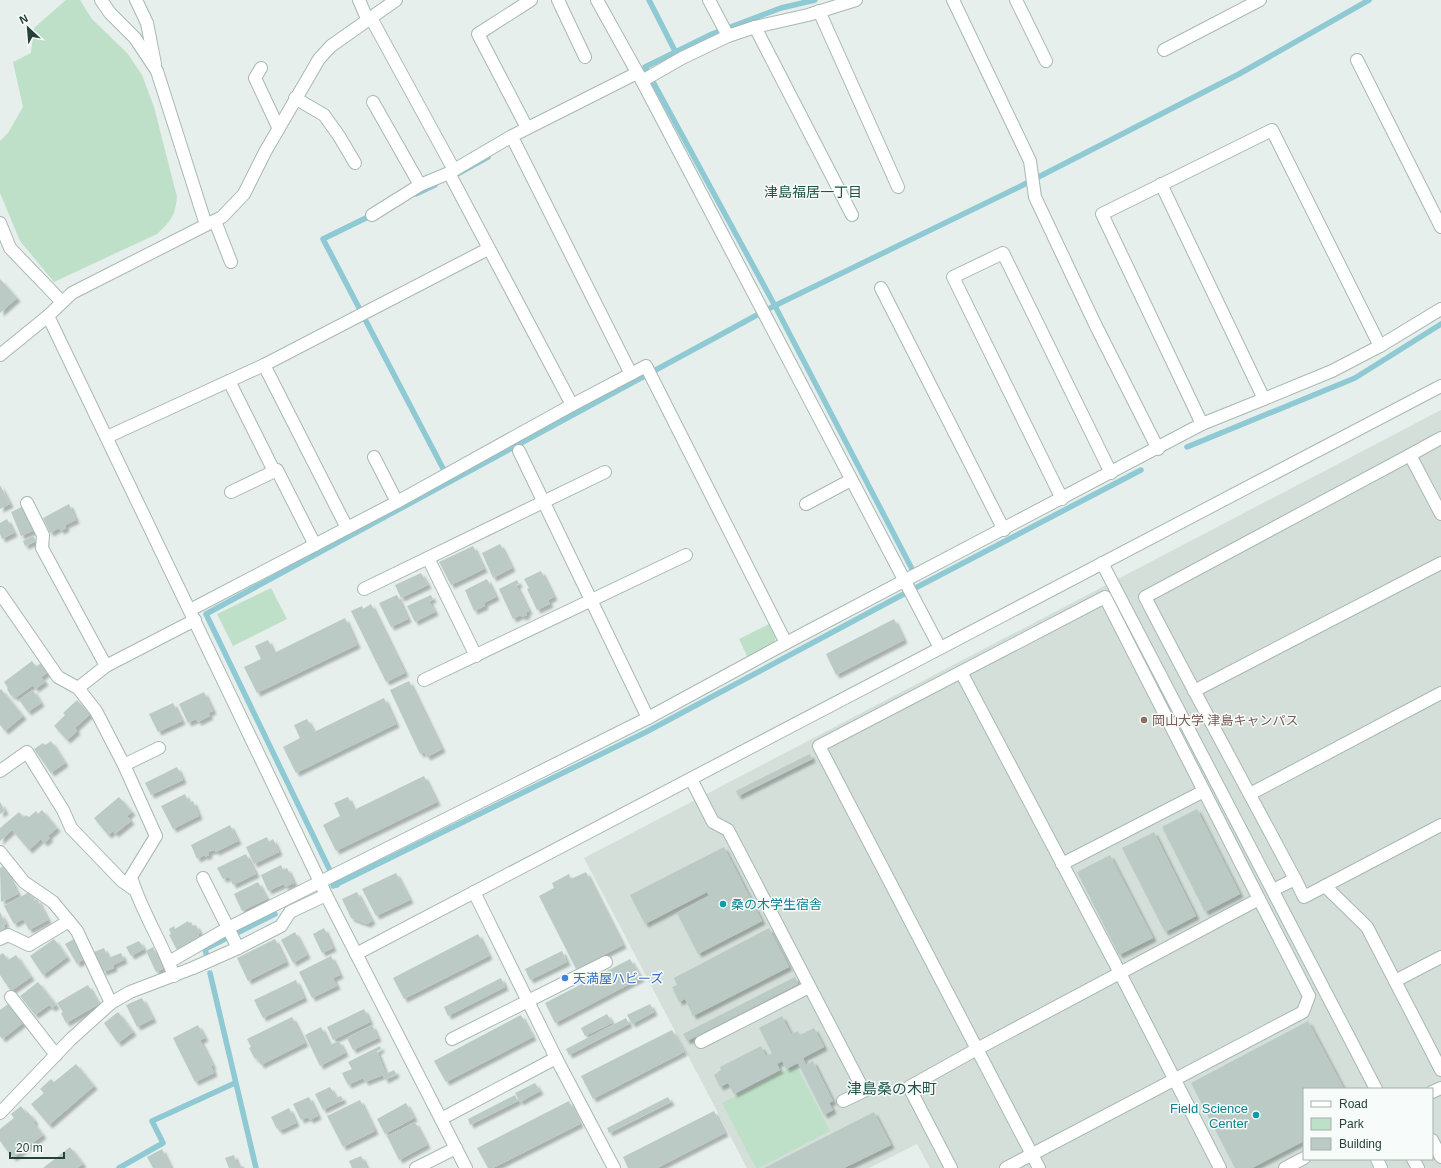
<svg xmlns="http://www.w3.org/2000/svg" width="1441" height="1168" font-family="Arial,'Noto Sans JP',sans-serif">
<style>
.built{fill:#d4dfda;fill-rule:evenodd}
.green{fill:#bfe0c8}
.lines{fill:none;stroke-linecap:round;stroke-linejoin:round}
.stream{stroke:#8ec9d4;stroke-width:5.5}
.building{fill:#bbcac4;filter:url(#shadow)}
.minor-casing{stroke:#a8b8b2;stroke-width:14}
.minor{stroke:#fff;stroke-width:12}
.education-dot{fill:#8d6e63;stroke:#f7fbf9;stroke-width:1.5}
.culture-dot{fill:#0f9aa8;stroke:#f7fbf9;stroke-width:1.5}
.shop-dot{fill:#3f7fe0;stroke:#f7fbf9;stroke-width:1.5}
.labels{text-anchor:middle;stroke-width:3;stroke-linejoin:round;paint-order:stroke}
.education-label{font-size:13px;fill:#785e54;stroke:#f7fbf9;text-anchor:start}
.culture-label{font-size:13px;fill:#0d838f;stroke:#f7fbf9;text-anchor:start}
.shop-label{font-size:13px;fill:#366cbe;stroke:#f7fbf9;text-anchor:start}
.neighbourhood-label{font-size:14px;fill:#1f5548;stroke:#f7fbf9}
.quarter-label{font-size:15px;fill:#1f5548;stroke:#f7fbf9}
</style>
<defs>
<filter id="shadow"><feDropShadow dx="3.5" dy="3.5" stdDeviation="1" flood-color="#0004"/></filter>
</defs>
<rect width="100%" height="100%" fill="#e6efeb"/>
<path class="built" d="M1441 410V1168H930L917 1144 869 1168H747L584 858ZM1304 1089H1432V1159H1304Z"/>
<g class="green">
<path d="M66 0H80L92 19 128 54 142 75 154 107 177 197C175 216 171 221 157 234L54 282 20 241 0 193V141L8 133 23 107 13 62 31 53 34 28Z"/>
<path d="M271 588 287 619 233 646 217 614Z"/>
<path d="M771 623 777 635 772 647 748 658 739 639Z"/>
<path d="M796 1065 830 1131 759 1168H756L722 1103Z"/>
</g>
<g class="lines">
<g class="stream">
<path d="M649 0 675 51"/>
<path d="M815 0 781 8 712 34 645 67 775 306 912 569"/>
<path d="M450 178 488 157"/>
<path d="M416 194 435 185"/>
<path d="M374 218 368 217 323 239 447 476"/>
<path d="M770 308 1019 187 1239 74 1369 0"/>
<path d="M1187 447 1355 378 1441 324"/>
<path d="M337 885 206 614 757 315"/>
<path d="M333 886 646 732 900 596 1141 470"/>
<path d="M239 932 275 914"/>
<path d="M207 957 205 949 225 939"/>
<path d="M210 973 256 1168"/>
<path d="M119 1168 163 1143 152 1121 235 1083"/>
</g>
</g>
<g class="building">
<path d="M0 279 17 298 0 313Z"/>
<path d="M0 485 10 504 0 509Z"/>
<path d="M69 504 76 520 65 525 66 528 61 531 59 528 50 533 43 518Z"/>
<path d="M22 507 33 531 21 536 11 512Z"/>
<path d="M7 519 14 533 2 539 0 534V523Z"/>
<path d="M33 536 36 541 25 546 23 541Z"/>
<path d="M500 544 512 568 493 578 482 553Z"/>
<path d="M473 546 484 569 451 585 439 562Z"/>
<path d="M541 571 554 597 548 600 550 604 537 610 527 589 529 588 524 579Z"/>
<path d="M421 573 428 585 401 598 395 585Z"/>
<path d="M487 579 496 597 484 603 485 606 474 611 465 590Z"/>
<path d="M517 580 519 584 516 585 529 611 526 612 527 615 522 617 521 615 513 619 499 589Z"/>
<path d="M397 595 408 619 391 627 379 603Z"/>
<path d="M431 595 433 599 429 601 435 612 415 622 407 606Z"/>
<path d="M371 604 405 673 386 682 351 611 362 606 363 609Z"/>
<path d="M345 618 357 645 257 693 244 667 261 659 255 646 268 640 274 653Z"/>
<path d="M894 619 904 640 836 675 826 654Z"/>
<path d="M32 661 36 667 41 663 47 673 41 677 45 682 35 689 33 685 15 698 13 695 11 696 7 689 8 688 4 682Z"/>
<path d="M409 681 442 749 427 757 424 752 420 754 390 690Z"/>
<path d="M1 689 23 716 5 731 0 725V690Z"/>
<path d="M33 690 41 703 28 712 19 700Z"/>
<path d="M204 692 213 711 208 713 210 716 198 722 196 719 188 723 179 704Z"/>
<path d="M384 698 396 724 296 773 283 747 300 738 294 725 307 719 314 732Z"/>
<path d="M77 700 90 714 75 728 77 731 67 740 54 726 65 715 63 713Z"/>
<path d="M173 703 182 721 158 732 149 714Z"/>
<path d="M51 741 65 763 51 773 34 749 43 743 45 745Z"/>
<path d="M810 754 812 759 738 796 736 791Z"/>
<path d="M177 767 183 780 151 795 145 783Z"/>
<path d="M424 776 437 802 336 851 323 825 340 816 334 803 348 797 354 810Z"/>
<path d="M185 794 189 803 193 801 199 816 173 829 161 806Z"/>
<path d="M119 797 132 812 127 816 131 821 115 834 113 831 108 835 94 818Z"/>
<path d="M0 802 5 811 0 814Z"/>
<path d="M1197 809 1240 894 1205 912 1162 827Z"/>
<path d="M42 810 57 828 48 836 50 838 44 843 41 839 29 850 12 830 0 841V828L19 812 24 817 26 815 29 817 36 811 38 814Z"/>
<path d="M230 825 238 841 216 852 214 850 208 852 209 855 205 857V855L197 859 191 845Z"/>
<path d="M1154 832 1196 916 1165 932 1122 848Z"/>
<path d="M267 837 269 842 273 839 279 852 254 864 246 847Z"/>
<path d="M724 847 762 921 698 954 677 913 709 896 707 892 645 924 630 895Z"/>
<path d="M246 854 256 874 233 885 229 877 223 879 217 868Z"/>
<path d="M1110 855 1153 938 1119 955 1077 872Z"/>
<path d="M281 865 283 870 287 868 294 883 285 887 284 884 268 891 261 875Z"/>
<path d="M4 866 18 894 1 902 0 868Z"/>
<path d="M586 872 623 945 576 969 539 896 554 888 552 883 569 874 571 879Z"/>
<path d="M396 873 410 900 376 916 362 889Z"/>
<path d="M258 882 267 899 242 911 234 894Z"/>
<path d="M29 892 34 901 37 899 48 920 29 930 23 919 14 924 4 906Z"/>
<path d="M357 892 372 921 367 924 351 918 342 899Z"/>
<path d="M0 912 6 924 3 925 5 929 0 932Z"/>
<path d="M188 921 189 923 191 922 193 926 196 925 200 933 198 934 200 939 177 950 169 935 171 934 169 929 174 926 175 929Z"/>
<path d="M324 928 333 948 322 953 313 934Z"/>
<path d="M769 928 789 967 693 1016 685 999 679 1002 672 987 677 985 674 978Z"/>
<path d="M295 932 307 955 293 963 281 940Z"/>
<path d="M478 934 489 956 404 999 393 978Z"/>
<path d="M76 938 86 958 77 964 65 944Z"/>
<path d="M54 939 67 957 43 975 30 956Z"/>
<path d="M275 939 286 962 248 981 237 958Z"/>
<path d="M139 941 144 949 131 956 126 947Z"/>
<path d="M153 947 163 969 156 972 146 951Z"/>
<path d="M104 948 108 958 121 953 124 960 113 965 114 968 103 972 94 952Z"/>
<path d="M562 951 567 962 530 980 525 969Z"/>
<path d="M3 953 8 960 16 955 31 977 11 991 0 975V955Z"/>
<path d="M331 956 340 975 333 978 337 986 312 998 299 972Z"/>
<path d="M630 959 641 978 555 1023 545 1003Z"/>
<path d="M795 977 798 984 687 1041 683 1034Z"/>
<path d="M501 978 505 987 448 1016 444 1007Z"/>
<path d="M296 980 304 998 263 1018 254 1000Z"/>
<path d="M38 982 56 1005 52 1008 49 1005 35 1015 20 996Z"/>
<path d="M88 985 99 1004 66 1023 61 1013 63 1012 57 1003Z"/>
<path d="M142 998 153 1019 137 1027 126 1005Z"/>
<path d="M8 1004 23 1023 2 1039 0 1036V1010Z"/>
<path d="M650 1004 654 1012 632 1024 627 1015Z"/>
<path d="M364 1009 370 1022 333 1040 327 1027Z"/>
<path d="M118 1012 133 1032 118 1043 104 1023Z"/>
<path d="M607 1014 612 1023 585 1036 581 1028Z"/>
<path d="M521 1015 533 1037 446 1082 434 1061Z"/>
<path d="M782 1016 791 1034 798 1031 800 1035 814 1028 824 1047 803 1058 806 1065 813 1061 833 1101 829 1103 833 1110 824 1115 798 1063 786 1069 782 1061 777 1064 780 1070 734 1094 728 1083 720 1087 714 1075 721 1070 720 1067 761 1046 766 1056 772 1053 759 1028Z"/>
<path d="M292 1017 305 1043 261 1065 257 1058 255 1059 249 1048 251 1047 247 1039Z"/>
<path d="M626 1018 629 1024 569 1055 566 1049Z"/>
<path d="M1308 1021 1344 1089H1304V1141L1252 1168H1235L1191 1083Z"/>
<path d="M198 1025 205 1038 200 1040 213 1066H211L214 1073 195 1082 173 1038Z"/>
<path d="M372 1025 378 1038 353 1050 347 1038Z"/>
<path d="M321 1027 330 1045 339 1041 345 1053 320 1066 305 1035Z"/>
<path d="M672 1030 684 1052 593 1099 581 1076Z"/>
<path d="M380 1046 381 1049 377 1051 386 1074 394 1070 396 1074 385 1080 383 1075 365 1082 363 1078 348 1085 342 1073 352 1069 348 1062Z"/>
<path d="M76 1064 94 1086 49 1125 31 1104 44 1093 40 1089 51 1079 54 1082Z"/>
<path d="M535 1083 540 1091 520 1102 515 1093Z"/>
<path d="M330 1087 336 1098 341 1096 343 1100 323 1110 315 1094Z"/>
<path d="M515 1095 518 1101 470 1125 468 1119Z"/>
<path d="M309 1097 318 1116 310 1120 308 1117 301 1120 293 1104Z"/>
<path d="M668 1097 671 1102 609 1133 607 1128Z"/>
<path d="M360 1100 375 1131 343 1147 327 1116Z"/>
<path d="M569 1101 580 1124 493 1168H488L477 1148Z"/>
<path d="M406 1103 414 1118 385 1134 377 1119Z"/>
<path d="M21 1106 26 1113 28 1112 35 1121 33 1122 43 1135 13 1158 0 1141V1129L14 1118 11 1114Z"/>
<path d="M289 1108 296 1123 279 1131 278 1128 277 1129 271 1117Z"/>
<path d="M714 1111 725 1133 657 1168H628L623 1157Z"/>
<path d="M874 1112 891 1145 844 1168H764Z"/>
<path d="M415 1122 427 1145 399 1160 387 1136Z"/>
<path d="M70 1147 83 1164 77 1168H43Z"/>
<path d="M162 1149 171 1168H153L147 1157Z"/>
<path d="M234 1155 237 1164 240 1163 241 1168H229L225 1158Z"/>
<path d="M361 1156 367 1168H352L349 1161Z"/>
</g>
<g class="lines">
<defs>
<g id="minor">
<path d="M101 0 110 13 135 38 157 71 206 225 72 293 48 316 320 882 326 895 466 1168"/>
<path d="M136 0 147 23 155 64"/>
<path d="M359 0 368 21"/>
<path d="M558 0 585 57"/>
<path d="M597 0 642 81 940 648"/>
<path d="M709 0 728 36"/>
<path d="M953 0 1030 161 1035 197 1095 324 1158 449"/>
<path d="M1016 0 1046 61"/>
<path d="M819 11 898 187"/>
<path d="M371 18 454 170"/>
<path d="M755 27 852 215"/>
<path d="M1164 50 1260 0"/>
<path d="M1357 60 1441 227"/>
<path d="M261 68 255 78 278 127"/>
<path d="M642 81 682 58 728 36 755 27 808 15 856 0"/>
<path d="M295 98 324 115 339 136 355 163"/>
<path d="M373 102 420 185"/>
<path d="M527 128 478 34 531 0"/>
<path d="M515 143 631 374"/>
<path d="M449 173 572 405"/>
<path d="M1161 184 1264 399 1332 371 1380 346 1272 130 1102 214 1202 424"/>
<path d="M372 215 420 185 449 173 512 136 637 73"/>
<path d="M215 221 231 262"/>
<path d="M0 223 10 248 62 302"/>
<path d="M206 225 222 217 244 194 265 152 319 59 331 46 396 0"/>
<path d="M881 288 1004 530"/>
<path d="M1380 346 1441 309"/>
<path d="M0 355 48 316"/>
<path d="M264 365 347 528"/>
<path d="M229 381 274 471"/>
<path d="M107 437 264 365 488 249"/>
<path d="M519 451 648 718"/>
<path d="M1410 455 1441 438"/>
<path d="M374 457 397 502"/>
<path d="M231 492 277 470 315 545"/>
<path d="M1062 499 953 277 1003 253 1111 473"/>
<path d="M27 503 43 535 42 548 106 666"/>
<path d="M806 504 851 480"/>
<path d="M428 558 476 656"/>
<path d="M1102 563 1376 1089"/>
<path d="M364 589 605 472"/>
<path d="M0 593 58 677 78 688 96 711 124 765 156 836 131 877C141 911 162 942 174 976"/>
<path d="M190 610 397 502 572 405 646 366 786 643"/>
<path d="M961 672 1120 973 1220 1168"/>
<path d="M424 680 686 555"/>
<path d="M78 688 106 666 195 620"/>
<path d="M1194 691 1441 563"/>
<path d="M124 765 159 748"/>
<path d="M0 771 27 752 63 810 71 828 122 881 135 890"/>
<path d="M691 779 713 822 728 830 864 1091 843 1101"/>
<path d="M1250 794 1441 693"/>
<path d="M0 852 24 882 53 902 77 931 111 1003"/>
<path d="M1062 864 1204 791 1259 899"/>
<path d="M203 878 238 948"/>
<path d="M1295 879 1304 897 1441 825"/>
<path d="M1325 886 1367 927 1441 1070"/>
<path d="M1273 890 1295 879C1245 785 1194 692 1145 597L1410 455 1441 514"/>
<path d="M474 892 556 1058 614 1168"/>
<path d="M0 939 8 935 29 945 69 921"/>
<path d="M356 954 1441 386"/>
<path d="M169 962 228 928 648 718 786 643 1202 424 1264 399"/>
<path d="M1395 981 1441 957"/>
<path d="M11 997 56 1055"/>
<path d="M452 1039 606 962"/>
<path d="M701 1042 809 987"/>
<path d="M1432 1092 1441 1088"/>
<path d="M0 1113 71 1039 111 1003 130 992 193 968 238 948 281 926 290 912 326 895"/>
<path d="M441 1119 556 1058"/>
<path d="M1432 1140 1441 1157"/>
<path d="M1377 1159 1381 1168"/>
<path d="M1413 1159 1418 1168"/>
<path d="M416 1168 456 1148"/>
<path d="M951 1168 909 1087 977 1049 1259 899 1309 996 1303 1012 1006 1168"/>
<path d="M1039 1168 819 746 1105 597 1204 791"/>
<path d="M1285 1168 1304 1158"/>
</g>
</defs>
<use href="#minor" class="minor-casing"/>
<use href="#minor" class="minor"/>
</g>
<circle class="education-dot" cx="1144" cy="720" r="4"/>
<g class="culture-dot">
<circle cx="723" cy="904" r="4"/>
<circle cx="1256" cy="1115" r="4"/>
</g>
<circle class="shop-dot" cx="565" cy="978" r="4"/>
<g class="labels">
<g class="education-label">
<text x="1152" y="725">岡山大学 津島キャンパス</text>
</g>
<g class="culture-label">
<text x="731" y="909">桑の木学生宿舎</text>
<text x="1248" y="1113" text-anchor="end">Field Science<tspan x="1248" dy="15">Center</tspan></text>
</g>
<g class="shop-label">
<text x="573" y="983">天満屋ハビーズ</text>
</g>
<g class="neighbourhood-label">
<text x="813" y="197">津島福居一丁目</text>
</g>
<g class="quarter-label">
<text x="892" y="1094">津島桑の木町</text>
</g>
</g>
<rect x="1303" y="1088" width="130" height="72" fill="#f7fbf9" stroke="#a3b1ad"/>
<rect x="1311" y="1101" width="20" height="6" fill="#ffffff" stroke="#a3b1ad"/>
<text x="1339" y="1108" font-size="12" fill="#24423a">Road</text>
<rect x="1311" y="1118" width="20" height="12" fill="#bfe0c8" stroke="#a3b1ad"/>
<text x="1339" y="1128" font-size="12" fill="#24423a">Park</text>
<rect x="1311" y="1138" width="20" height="12" fill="#bbcac4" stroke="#a3b1ad"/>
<text x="1339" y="1148" font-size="12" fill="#24423a">Building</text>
<g transform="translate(28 28) rotate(334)" stroke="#f7fbf9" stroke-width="3" paint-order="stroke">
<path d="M0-3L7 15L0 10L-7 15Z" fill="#24423a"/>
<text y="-6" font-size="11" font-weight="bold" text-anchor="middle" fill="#24423a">N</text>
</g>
<path d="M10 1152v6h54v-6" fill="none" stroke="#24423a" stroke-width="2"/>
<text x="16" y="1152" font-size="12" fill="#24423a" stroke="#f7fbf9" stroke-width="3" paint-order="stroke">20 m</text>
</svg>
